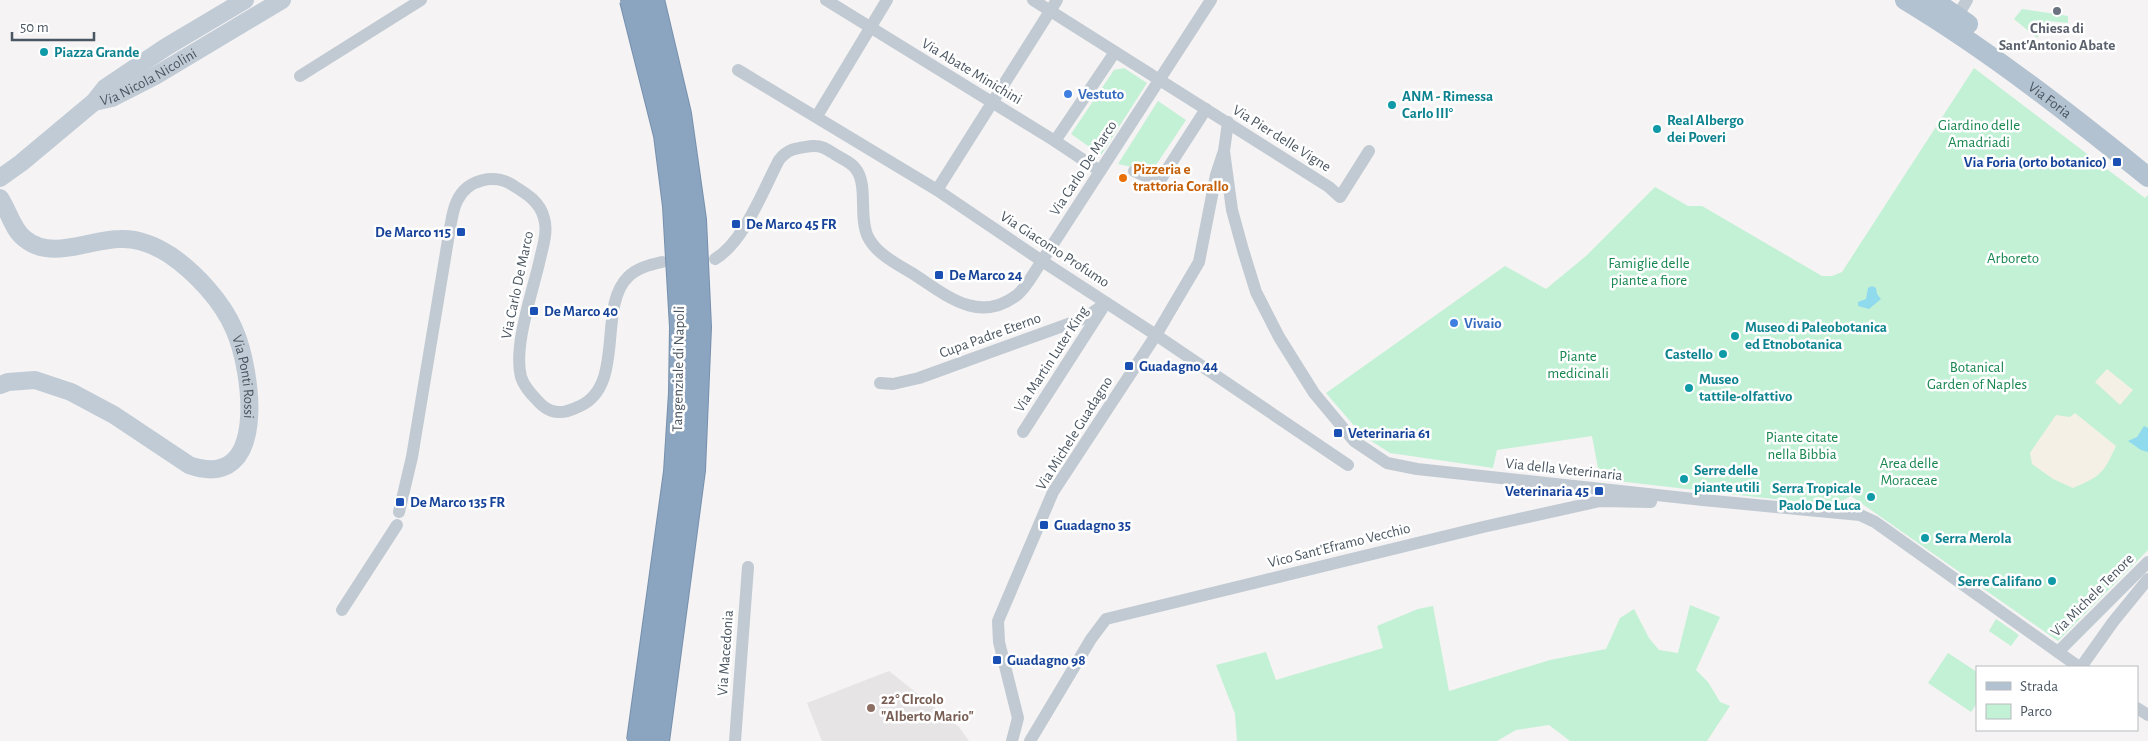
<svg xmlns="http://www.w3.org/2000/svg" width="2148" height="741" font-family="'Alegreya Sans',sans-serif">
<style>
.education{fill:#e6e4e5}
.green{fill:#c3f1d5}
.sand{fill:#f5f0e5}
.water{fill:#90daee}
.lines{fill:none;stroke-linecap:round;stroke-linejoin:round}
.street{stroke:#c1cad2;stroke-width:12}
.secondary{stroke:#c1cbd6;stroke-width:18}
.primary{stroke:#b3c2d1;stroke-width:20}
.highway-bridge-casing{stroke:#7690ad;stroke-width:24;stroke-linecap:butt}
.highway-bridge{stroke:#8ba5c1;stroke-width:22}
.worship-dot{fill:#6b7280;stroke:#fff;stroke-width:2}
.culture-dot{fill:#0f9aa8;stroke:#fff;stroke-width:2}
.shop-dot{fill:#3f7fe0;stroke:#fff;stroke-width:2}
.transit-dot{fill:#1a4fb4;stroke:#fff;stroke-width:2}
.food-dot{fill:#e8710a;stroke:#fff;stroke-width:2}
.education-dot{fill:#8d6e63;stroke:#fff;stroke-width:2}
.labels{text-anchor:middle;stroke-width:5;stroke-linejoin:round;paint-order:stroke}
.worship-label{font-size:15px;font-weight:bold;fill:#5b616d;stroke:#fff}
.culture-label{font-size:15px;font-weight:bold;fill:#0d838f;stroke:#fff;text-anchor:start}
.street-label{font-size:15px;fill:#4a5661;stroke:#fff}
.shop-label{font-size:15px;font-weight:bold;fill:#366cbe;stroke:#fff;text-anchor:start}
.park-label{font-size:15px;fill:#17864f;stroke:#fff}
.transit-label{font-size:15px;font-weight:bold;fill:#164399;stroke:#fff;text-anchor:start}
.food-label{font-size:15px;font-weight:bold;fill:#c56008;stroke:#fff;text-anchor:start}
.education-label{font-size:15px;font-weight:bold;fill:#785e54;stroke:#fff;text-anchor:start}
</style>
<rect width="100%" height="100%" fill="#f5f3f3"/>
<path class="education" d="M889 671 959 727 969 741H822L807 703Z"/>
<g class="green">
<path d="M2022 9 2068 16V23L2048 21 2037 38 2014 19Z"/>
<path d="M1124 68 1147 83 1101 155 1071 134 1114 70Z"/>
<path d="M1974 68 2145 198 2148 195V550L2058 641 1851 496 1833 506 1600 479 1592 436 1497 450 1493 468 1390 453 1362 435 1326 393 1505 266 1546 289 1586 256 1655 187 1688 206H1702L1822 276H1832L1842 272Z"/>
<path d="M1158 101 1186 120 1152 171 1118 164Z"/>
<path d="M1690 605 1720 617 1696 670 1708 682 1720 702 1730 706 1707 741H1570L1549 725 1516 730 1497 741H1237L1235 714 1216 665 1266 652 1276 680 1383 648 1377 626 1418 609 1433 606 1449 691 1550 660 1606 649 1620 618 1634 609 1649 638 1659 650 1678 653Z"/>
<path d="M1996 619 2019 635 2011 646 1989 631Z"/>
<path d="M1948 653 1977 672V703L1971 712 1928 683Z"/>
</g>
<g class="sand">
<path d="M2107 369 2133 390 2120 405 2095 382Z"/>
<path d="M2075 413 2116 446C2103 474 2101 476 2073 488L2053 479 2032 464 2030 453 2056 415 2070 417Z"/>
</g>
<g class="water">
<path d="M1872 286 1876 288 1877 294 1881 299 1869 309 1858 306V302L1866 299 1868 288Z"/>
<path d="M2144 426 2148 428V452L2141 450 2128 441 2137 437Z"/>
</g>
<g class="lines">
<g class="street">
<path d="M826 0 1055 141 1100 171"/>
<path d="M1033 0 1329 187 1340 197 1369 151"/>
<path d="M1954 22 1967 0"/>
<path d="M738 70 937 190 1042 261 1156 335 1348 465"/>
<path d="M300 76 421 0"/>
<path d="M817 116 887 0"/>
<path d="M1055 141 1115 52"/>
<path d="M1224 151 1232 210 1243 250 1256 292 1279 337 1314 393 1354 441 1387 463 1417 469 1703 500 1860 515 1875 522 2079 667"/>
<path d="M1134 171 1159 182 1206 109"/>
<path d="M937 190 1057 0"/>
<path d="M715 259C744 242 763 190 779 160 788 148 798 148 812 146 822 145 828 150 836 155 842 159 851 162 855 168 869 184 858 217 868 237 877 255 899 265 915 275 947 296 979 324 1017 295 1027 287 1034 272 1042 261L1211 0"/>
<path d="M880 383 893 384 919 378 1085 318 1106 303"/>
<path d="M1023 432 1102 309"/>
<path d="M399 512 412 457 449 234C451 224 452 211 457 201 467 179 495 173 514 186 527 194 540 202 544 218 548 231 543 246 540 259 533 291 513 346 521 377 524 386 530 393 536 399 541 405 549 412 558 412 566 413 573 409 580 406 626 385 597 307 628 277 637 268 649 265 662 262"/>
<path d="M342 610 397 525"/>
<path d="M2058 652 2148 562"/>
<path d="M2081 667 2113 622 2148 579"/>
<path d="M2137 708 2148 715"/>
<path d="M735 741 748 567"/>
<path d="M1012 741 1018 718 999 642 998 621 1053 492 1156 335 1199 262 1216 175 1224 151 1228 122"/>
<path d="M1030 741 1091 639 1106 619 1483 527 1600 501 1651 502"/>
</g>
<g class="secondary">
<path id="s1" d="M94 102 112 98 155 76 282 0"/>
<path d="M0 178 21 163 94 102 105 88 166 47 245 0"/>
<path id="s2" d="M0 198C9 211 12 229 25 239 52 261 90 239 120 239 137 238 156 246 170 255 195 272 222 301 234 329 252 369 270 494 189 465L114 415 71 392 35 380 8 382 0 385"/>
</g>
<g class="primary">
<path id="s3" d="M1905 0C1991 52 2070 114 2148 177"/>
<path d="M1933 0 1968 24"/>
</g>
<defs>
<g id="highway-bridge">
<path d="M631 0 665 135 674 206 681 327 680 393 675 472 638 741"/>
<path d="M653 0 680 114 695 220 700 327 694 470 658 741"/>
</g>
</defs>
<use href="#highway-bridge" class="highway-bridge-casing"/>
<use href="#highway-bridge" class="highway-bridge"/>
</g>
<circle class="worship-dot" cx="2057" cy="11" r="5"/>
<g class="culture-dot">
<circle cx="44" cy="52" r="5"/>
<circle cx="1392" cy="105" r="5"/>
<circle cx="1657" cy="129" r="5"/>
<circle cx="1735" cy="336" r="5"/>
<circle cx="1723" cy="354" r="5"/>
<circle cx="1689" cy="388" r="5"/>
<circle cx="1684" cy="479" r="5"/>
<circle cx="1871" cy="497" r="5"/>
<circle cx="1925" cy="538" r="5"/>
<circle cx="2052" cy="581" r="5"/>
</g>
<g class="shop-dot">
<circle cx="1068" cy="94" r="5"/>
<circle cx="1454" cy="323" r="5"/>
</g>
<g class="transit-dot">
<rect x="2112" y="157" width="10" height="10" rx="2.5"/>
<rect x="731" y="219" width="10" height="10" rx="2.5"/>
<rect x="456" y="227" width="10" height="10" rx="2.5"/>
<rect x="934" y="270" width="10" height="10" rx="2.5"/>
<rect x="529" y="306" width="10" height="10" rx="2.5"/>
<rect x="1124" y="361" width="10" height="10" rx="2.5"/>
<rect x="1333" y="428" width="10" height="10" rx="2.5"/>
<rect x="1594" y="486" width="10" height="10" rx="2.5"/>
<rect x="395" y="497" width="10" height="10" rx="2.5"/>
<rect x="1039" y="520" width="10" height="10" rx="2.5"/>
<rect x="992" y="655" width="10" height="10" rx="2.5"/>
</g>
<circle class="food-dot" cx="1123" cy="178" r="5"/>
<circle class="education-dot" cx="871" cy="708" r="5"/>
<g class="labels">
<g class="worship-label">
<text x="2057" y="33">Chiesa di<tspan x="2057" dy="17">Sant'Antonio Abate</tspan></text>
</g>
<g class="culture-label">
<text x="54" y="57">Piazza Grande</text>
<text x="1402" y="101">ANM - Rimessa<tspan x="1402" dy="17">Carlo III°</tspan></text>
<text x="1667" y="125">Real Albergo<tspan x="1667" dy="17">dei Poveri</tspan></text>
<text x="1745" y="332">Museo di Paleobotanica<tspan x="1745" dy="17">ed Etnobotanica</tspan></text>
<text x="1713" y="359" text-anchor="end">Castello</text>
<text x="1699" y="384">Museo<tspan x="1699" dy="17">tattile-olfattivo</tspan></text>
<text x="1694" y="475">Serre delle<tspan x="1694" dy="17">piante utili</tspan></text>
<text x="1861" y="493" text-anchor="end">Serra Tropicale<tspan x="1861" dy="17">Paolo De Luca</tspan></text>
<text x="1935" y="543">Serra Merola</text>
<text x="2042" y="586" text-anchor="end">Serre Califano</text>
</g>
<g class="street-label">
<text transform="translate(972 71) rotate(31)" y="5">Via Abate Minichini</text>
<text dy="5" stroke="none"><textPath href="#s1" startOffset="60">Via Nicola Nicolini</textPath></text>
<text dy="5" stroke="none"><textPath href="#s3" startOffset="176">Via Foria</textPath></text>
<text transform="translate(1282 138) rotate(32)" y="5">Via Pier delle Vigne</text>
<text transform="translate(1083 168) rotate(-57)" y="5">Via Carlo De Marco</text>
<text transform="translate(1055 249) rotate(33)" y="5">Via Giacomo Profumo</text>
<text transform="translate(517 285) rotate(-78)" y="5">Via Carlo De Marco</text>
<text transform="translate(990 335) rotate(-20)" y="5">Cupa Padre Eterno</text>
<text transform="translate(1051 359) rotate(-57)" y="5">Via Martin Luter King</text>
<text transform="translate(678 369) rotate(-89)" y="5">Tangenziale di Napoli</text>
<text dy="5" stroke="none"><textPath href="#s2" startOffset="348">Via Ponti Rossi</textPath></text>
<text transform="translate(1074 433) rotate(-58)" y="5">Via Michele Guadagno</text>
<text transform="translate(1564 469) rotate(6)" y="5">Via della Veterinaria</text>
<text transform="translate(1339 545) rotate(-14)" y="5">Vico Sant'Eframo Vecchio</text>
<text transform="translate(2092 595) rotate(-45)" y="5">Via Michele Tenore</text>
<text transform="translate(725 653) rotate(-86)" y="5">Via Macedonia</text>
</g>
<g class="shop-label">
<text x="1078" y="99">Vestuto</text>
<text x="1464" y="328">Vivaio</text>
</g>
<g class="park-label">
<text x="1979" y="130">Giardino delle<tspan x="1979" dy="17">Amadriadi</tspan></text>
<text x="2013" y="263">Arboreto</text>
<text x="1649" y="268">Famiglie delle<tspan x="1649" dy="17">piante a fiore</tspan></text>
<text x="1578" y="361">Piante<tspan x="1578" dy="17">medicinali</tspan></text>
<text x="1977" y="372">Botanical<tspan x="1977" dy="17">Garden of Naples</tspan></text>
<text x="1802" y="442">Piante citate<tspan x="1802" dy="17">nella Bibbia</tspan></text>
<text x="1909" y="468">Area delle<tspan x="1909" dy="17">Moraceae</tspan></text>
</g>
<g class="transit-label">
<text x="2107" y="167" text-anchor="end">Via Foria (orto botanico)</text>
<text x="746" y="229">De Marco 45 FR</text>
<text x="451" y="237" text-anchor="end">De Marco 115</text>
<text x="949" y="280">De Marco 24</text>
<text x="544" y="316">De Marco 40</text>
<text x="1139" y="371">Guadagno 44</text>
<text x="1348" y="438">Veterinaria 61</text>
<text x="1589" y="496" text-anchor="end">Veterinaria 45</text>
<text x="410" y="507">De Marco 135 FR</text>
<text x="1054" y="530">Guadagno 35</text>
<text x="1007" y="665">Guadagno 98</text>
</g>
<g class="food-label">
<text x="1133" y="174">Pizzeria e<tspan x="1133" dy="17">trattoria Corallo</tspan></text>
</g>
<g class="education-label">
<text x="881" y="704">22° CIrcolo<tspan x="881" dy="17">"Alberto Mario"</tspan></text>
</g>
</g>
<rect x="1976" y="666" width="162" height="65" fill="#ffffff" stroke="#b7bbc0"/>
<rect x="1986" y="682" width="25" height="8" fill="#b3c2d1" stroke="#b7bbc0"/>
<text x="2020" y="691" font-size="15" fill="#4a5661">Strada</text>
<rect x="1986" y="704" width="25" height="15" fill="#c3f1d5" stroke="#b7bbc0"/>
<text x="2020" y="716" font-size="15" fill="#4a5661">Parco</text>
<path d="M12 32v8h82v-8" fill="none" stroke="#4a5661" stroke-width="2.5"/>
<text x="20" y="32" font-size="15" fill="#4a5661" stroke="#ffffff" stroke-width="4" paint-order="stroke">50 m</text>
</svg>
